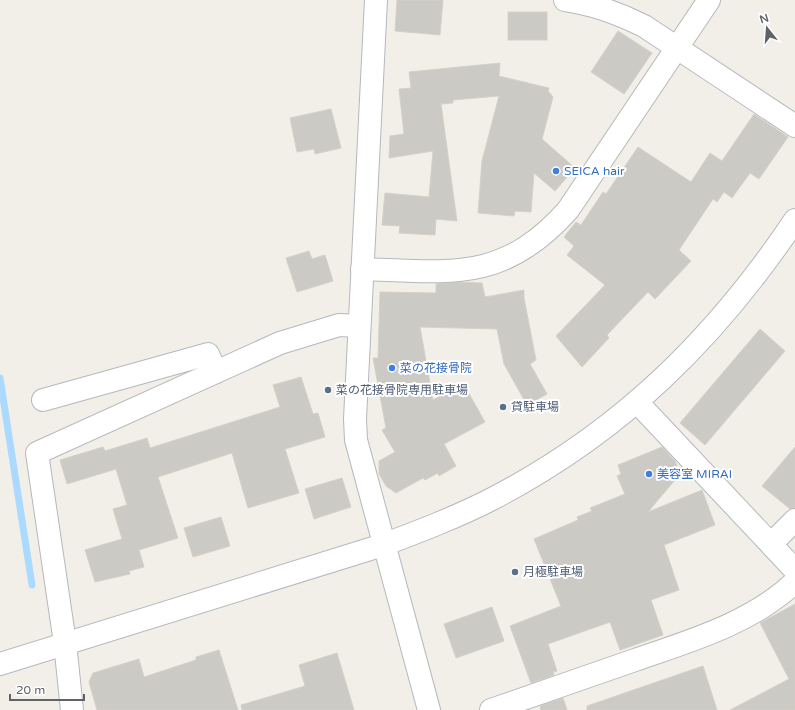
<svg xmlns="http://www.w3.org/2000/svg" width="795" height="710" font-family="'Varela Round','Noto Sans JP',sans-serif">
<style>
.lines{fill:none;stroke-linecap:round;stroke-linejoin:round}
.stream{stroke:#aadaff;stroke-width:7}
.building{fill:#cccac5;stroke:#d6d1c6}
.minor-casing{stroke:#b5b8bc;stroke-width:24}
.minor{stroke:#fff;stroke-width:22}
.shop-dot{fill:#3f7fe0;stroke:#fff;stroke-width:1.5}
.service-dot{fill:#5c6f8a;stroke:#fff;stroke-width:1.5}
.labels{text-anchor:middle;stroke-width:4;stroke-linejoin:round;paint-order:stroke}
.shop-label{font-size:12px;fill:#366cbe;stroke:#fff;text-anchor:start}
.service-label{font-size:12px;fill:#4e5e75;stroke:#fff;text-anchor:start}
</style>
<rect width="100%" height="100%" fill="#f1efe8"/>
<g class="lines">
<path class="stream" d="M0 378 32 585"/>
</g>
<g class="building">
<path d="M397 0H443L440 35 395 31Z"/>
<rect x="508" y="12" width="39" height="28"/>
<path d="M618 31 652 53 624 94 591 72Z"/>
<path d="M500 63 499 76 549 88 548 91 553 97 542 139 575 168 555 191 534 173 531 212 515 211 514 216 478 213 482 161 499 96 453 100V103L441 104 457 221 436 219 435 235 399 233 400 226 382 225 385 193 429 197 433 151 389 158 390 136 404 134 399 89 411 88 409 72Z"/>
<path d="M331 109 341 148 315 154 314 149 297 152 290 118Z"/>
<path d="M754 114 788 137 759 179 750 173 732 198 724 192 717 202 713 199 679 250 691 261 655 299 648 292 607 335 609 338 582 367 556 336 605 285 567 255 574 246 564 237 576 222 581 225 603 192 606 194 638 147 691 182 710 153 722 161Z"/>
<path d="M309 251 312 259 325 255 333 281 297 292 286 258Z"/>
<path d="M458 282 482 283 485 297 524 290V298L536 360 530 364 547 394 527 405 504 364 497 329 420 327 433 400 463 383 485 422 444 444 456 466 439 476 438 473 425 480 423 478 396 493 386 486 379 474V461L395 452 382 430 386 428 373 358H378L380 292 436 293V284Z"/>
<path d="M760 329 785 351 705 445 680 423Z"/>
<path d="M301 377 313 414 318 413 325 437 285 449 299 493 248 508 232 453 158 477 178 538 139 550 144 567 129 571 130 574 95 582 85 550 122 539 113 509 127 505 116 469 67 484 60 460 103 447 105 451 147 438 150 448 280 407 273 385Z"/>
<path d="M662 447 675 461 680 474 648 512 702 490 715 525 664 545 679 590 651 600 663 635 620 650 610 622 548 644 557 671 553 672 554 675 531 683 510 626 561 606 534 539 578 520 577 517 592 511 590 508 625 494 617 476 621 474 618 465Z"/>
<path d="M795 447V508L790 509 762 486Z"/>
<path d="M342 478 351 507 314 519 305 489Z"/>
<path d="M221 517 230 546 193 557 184 528Z"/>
<path d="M795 604V710H730L789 679 760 623Z"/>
<path d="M492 607 504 641 456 658 444 624Z"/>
<path d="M219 650 238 710H97L89 682 93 673 139 659 144 677 196 660V657Z"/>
<path d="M337 653 354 710H242L241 705 305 686 299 665Z"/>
<path d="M703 666 717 710H587V706Z"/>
<path d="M563 698 567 710H541L540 706Z"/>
</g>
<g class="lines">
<defs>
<g id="minor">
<path d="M376 0 355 419 356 440 429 710"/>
<path d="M565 0C594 4 618 13 644 26L795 126"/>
<path d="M362 269C450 272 503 283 568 210L709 0"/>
<path d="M43 400 208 354 216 372"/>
<path d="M637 402 795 570"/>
<path d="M771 544 795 520"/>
<path d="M0 664 383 545C420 531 457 517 492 499 621 432 715 339 795 220"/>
<path d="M72 710 65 643 37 453 280 343 339 325 359 326"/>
<path d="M491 710C539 693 587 677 635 660 690 641 752 623 795 582"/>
</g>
</defs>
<use href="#minor" class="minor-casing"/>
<use href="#minor" class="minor"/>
</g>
<g class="shop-dot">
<circle cx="556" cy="171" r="4"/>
<circle cx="392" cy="368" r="4"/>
<circle cx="649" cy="474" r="4"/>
</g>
<g class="service-dot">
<circle cx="328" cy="390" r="4"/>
<circle cx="503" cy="407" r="4"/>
<circle cx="515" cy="572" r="4"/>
</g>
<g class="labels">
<g class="shop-label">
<text x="564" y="175">SEICA hair</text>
<text x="400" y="372">菜の花接骨院</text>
<text x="657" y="478">美容室 MIRAI</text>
</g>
<g class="service-label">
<text x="336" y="394">菜の花接骨院専用駐車場</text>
<text x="511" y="411">貸駐車場</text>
<text x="523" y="576">月極駐車場</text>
</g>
</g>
<g transform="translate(767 28) rotate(343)" stroke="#ffffff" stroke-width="3" paint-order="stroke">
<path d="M0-3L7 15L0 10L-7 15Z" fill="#5f6368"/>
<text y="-6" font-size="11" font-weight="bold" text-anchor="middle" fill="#5f6368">N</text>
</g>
<path d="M10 694v6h74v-6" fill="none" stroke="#5f6368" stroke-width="2"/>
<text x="16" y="694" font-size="12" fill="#5f6368" stroke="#ffffff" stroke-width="3" paint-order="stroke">20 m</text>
</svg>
